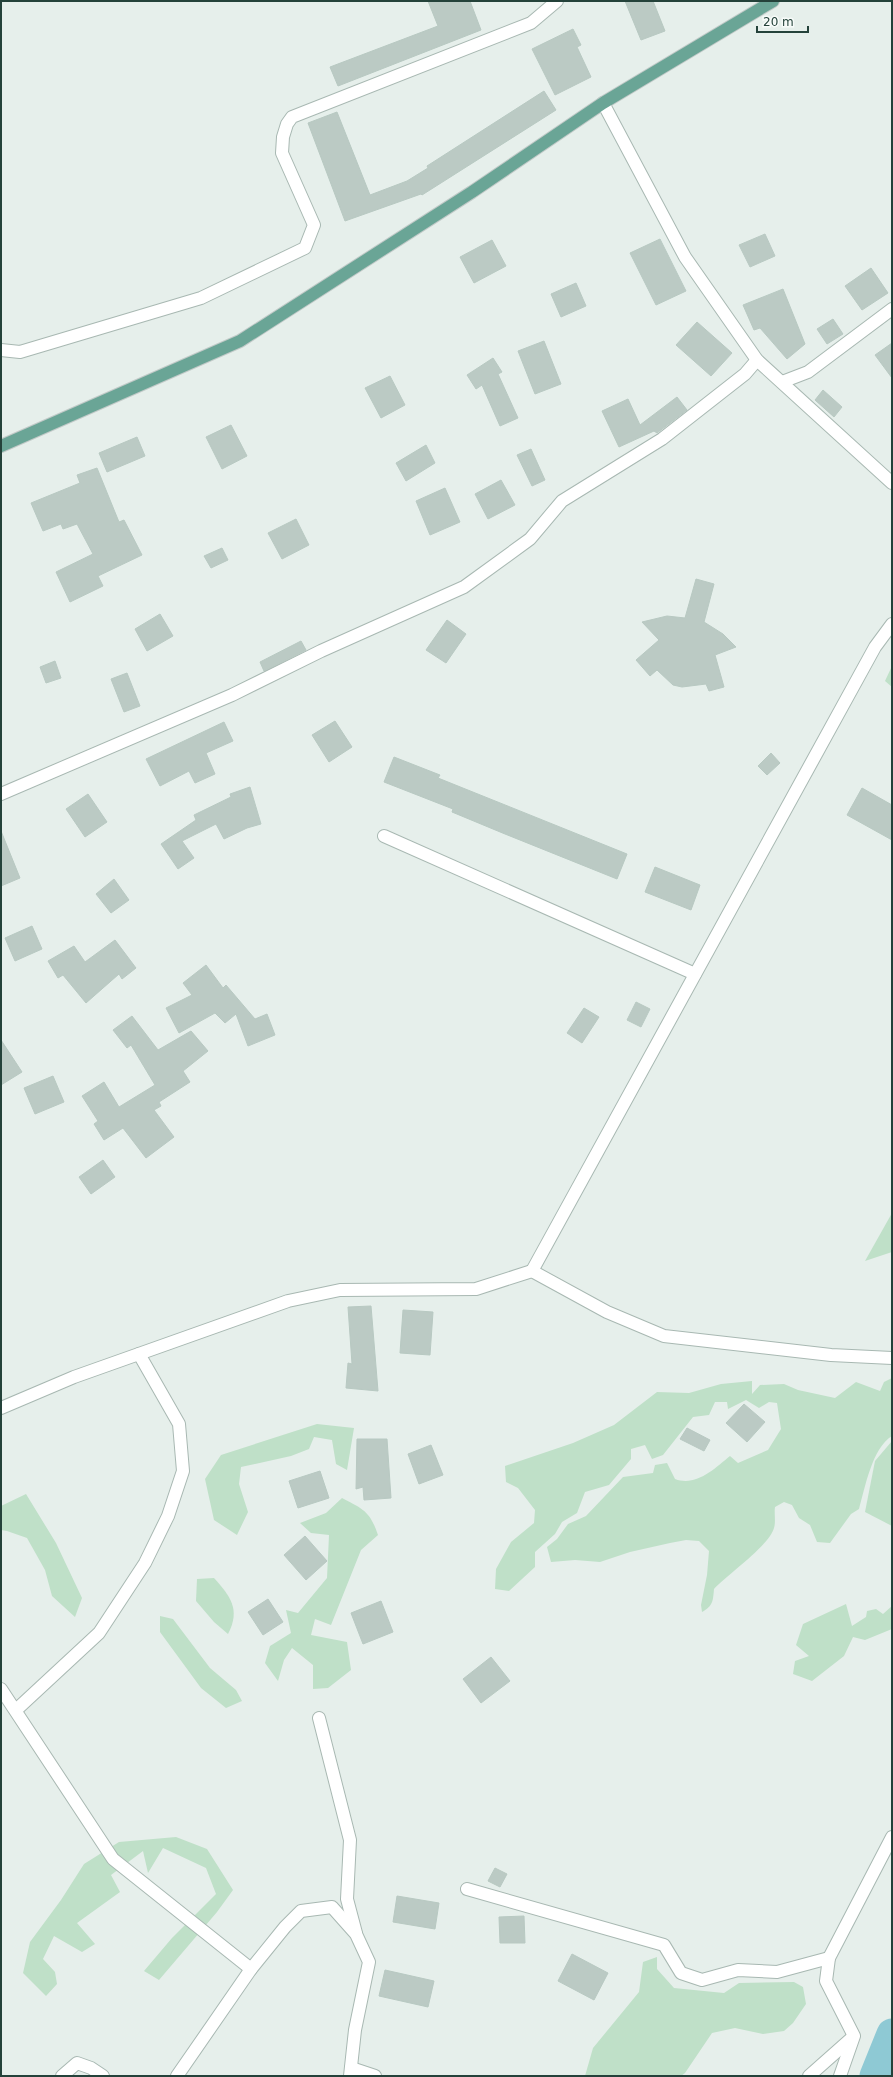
<svg xmlns="http://www.w3.org/2000/svg" width="893" height="2077" font-family="'DejaVu Sans',sans-serif">
<style>
.green{fill:#bfe0c8}
.lines{fill:none;stroke-linecap:round;stroke-linejoin:round}
.river{stroke:#8ec9d4;stroke-width:31}
.building{fill:#bbcac4;stroke:#b8c9c2}
.minor-casing{stroke:#a8b8b2;stroke-width:14}
.major-casing{stroke:#c2cac8;stroke-width:14}
.minor{stroke:#fff;stroke-width:12}
.major{stroke:#6aa596;stroke-width:12}
</style>
<rect width="100%" height="100%" fill="#e6efeb"/>
<g class="green">
<path d="M892 666V687L885 681Z"/>
<path d="M892 1213V1252L865 1261Z"/>
<path d="M892 1378V1436C872 1448 865 1488 859 1509L851 1514 830 1543 817 1542 810 1525 799 1518 792 1505 784 1502 775 1507C774 1513 776 1522 774 1528 769 1546 728 1574 714 1589 713 1601 713 1606 702 1612L701 1605 707 1575 709 1551 699 1541 686 1540 670 1543 630 1552 600 1562 575 1560 551 1562 547 1547 557 1539 568 1524 586 1516 623 1477 653 1473 655 1465 667 1463 675 1479C696 1487 714 1469 730 1456L738 1463 768 1450 781 1429 777 1403 769 1402 759 1408 746 1400 728 1409 727 1402H715L709 1415 693 1417 663 1455 652 1459 645 1445 631 1449V1459L609 1485 585 1492 577 1513 562 1522 555 1534 535 1552V1567L509 1591 495 1589 496 1569 511 1542 534 1523 535 1510 518 1488 506 1482 505 1466 573 1443 614 1425 657 1392 689 1393 721 1384 752 1381V1394L760 1385 784 1384 798 1390 835 1398 856 1382 880 1391 884 1382Z"/>
<path d="M317 1424 354 1428 347 1470 336 1464 332 1440 314 1437 309 1449 291 1456 241 1467 239 1484 248 1512 237 1535 214 1520 205 1479 221 1455Z"/>
<path d="M892 1441V1526L865 1512 875 1461Z"/>
<path d="M26 1494 56 1543 82 1598 75 1617 52 1596 45 1570 27 1538 7 1531 1 1530V1506Z"/>
<path d="M342 1498C363 1509 370 1511 378 1535L361 1550 331 1625 315 1619 311 1635 347 1642 351 1670 328 1688 313 1689V1665L292 1648 284 1660 278 1681 265 1663 270 1646 291 1633 286 1610 298 1613 327 1578 329 1535 311 1533 300 1523 326 1513Z"/>
<path d="M214 1578C230 1596 241 1609 228 1634L214 1622 196 1601 197 1579Z"/>
<path d="M846 1604 852 1626 866 1617 867 1611 876 1609 883 1614 892 1606V1629L865 1640 853 1637 844 1656 812 1681 793 1674 795 1661 809 1656 796 1645 803 1624Z"/>
<path d="M160 1616 173 1619 210 1668 236 1690 242 1701 226 1708 201 1688 160 1632Z"/>
<path d="M176 1837 207 1849 233 1890 217 1912 159 1980 144 1971 172 1938 216 1894 206 1868 163 1848 148 1873 143 1851 111 1875 120 1892 77 1923 95 1944 82 1952 54 1936 43 1959 55 1972 57 1984 46 1996 23 1973 30 1942 61 1900 84 1864 119 1842Z"/>
<path d="M657 1957V1969L674 1988 724 1993 739 1983 794 1982 803 1987 806 2004 793 2023 784 2031 763 2034 735 2028 712 2033 685 2073 681 2076H585L593 2048 639 1992 643 1962Z"/>
</g>
<g class="lines">
<path class="river" d="M875 2076 892 2034"/>
</g>
<g class="building">
<path d="M428 1H470L481 30 338 86 330 67 438 26Z"/>
<path d="M625 1H653L665 31 641 40Z"/>
<path d="M573 29 581 45 577 47 591 77 555 95 532 49Z"/>
<path d="M544 91 556 110 422 195 421 194 345 221 308 123 337 112 370 195 407 181 428 168 427 166Z"/>
<path d="M765 234 775 256 750 267 739 245Z"/>
<path d="M660 239 686 291 656 305 630 253Z"/>
<path d="M492 240 506 266 474 283 460 257Z"/>
<path d="M871 268 888 293 862 310 845 286Z"/>
<path d="M576 283 586 306 561 317 551 294Z"/>
<path d="M783 289 805 344 787 359 760 328 754 330 743 305Z"/>
<path d="M833 319 843 334 827 344 817 329Z"/>
<path d="M697 322 732 353 711 376 676 345Z"/>
<path d="M544 341 561 384 535 394 518 351Z"/>
<path d="M892 343V378L875 355Z"/>
<path d="M493 358 502 372 498 374 518 418 500 426 482 385 476 389 467 375Z"/>
<path d="M390 376 405 405 381 418 365 388Z"/>
<path d="M823 390 842 407 834 417 815 400Z"/>
<path d="M677 397 687 410 657 433 654 431 619 447 602 411 628 399 640 425Z"/>
<path d="M231 425 247 456 222 469 206 437Z"/>
<path d="M137 437 145 456 107 472 99 453Z"/>
<path d="M426 445 435 463 406 481 396 463Z"/>
<path d="M531 449 545 480 532 486 517 455Z"/>
<path d="M97 468 119 522 124 520 142 555 98 576 103 586 70 602 56 572 93 554 77 524 63 529 61 524 43 531 31 503 80 483 77 475Z"/>
<path d="M501 480 515 505 488 519 475 494Z"/>
<path d="M445 488 460 522 430 535 416 501Z"/>
<path d="M296 519 309 545 282 559 268 533Z"/>
<path d="M222 548 228 560 211 568 204 556Z"/>
<path d="M696 579 714 584 704 622 723 634 736 647 715 655 724 687 709 691 706 684 682 687 673 685 657 670 650 676 636 660 659 640 642 622 667 616 685 618Z"/>
<path d="M160 614 173 636 147 651 135 629Z"/>
<path d="M447 620 466 634 446 663 426 650Z"/>
<path d="M301 641 306 650 264 671 260 662Z"/>
<path d="M55 661 61 678 46 683 40 667Z"/>
<path d="M127 673 140 706 124 712 111 679Z"/>
<path d="M335 721 352 747 329 762 312 735Z"/>
<path d="M224 722 233 741 206 753 215 774 195 783 189 771 160 786 146 759Z"/>
<path d="M771 753 780 763 767 775 758 766Z"/>
<path d="M394 757 440 775 438 778 627 854 617 879 505 834 452 812 453 809 384 782Z"/>
<path d="M250 787 261 824 247 828 224 839 216 824 182 841 194 858 178 869 161 844 196 820 194 815 231 797 230 794Z"/>
<path d="M862 788 892 805V840L847 815Z"/>
<path d="M88 794 107 822 85 837 66 809Z"/>
<path d="M1 831 20 878 1 886Z"/>
<path d="M655 867 700 885 691 910 645 892Z"/>
<path d="M114 879 129 900 111 913 96 894Z"/>
<path d="M32 926 42 949 15 961 5 938Z"/>
<path d="M115 940 136 968 122 979 119 974 86 1003 63 975 58 978 48 961 74 946 85 962Z"/>
<path d="M206 965 223 988 226 985 255 1019 267 1014 275 1035 248 1046 236 1014 225 1023 215 1013 179 1033 166 1008 192 995 183 983Z"/>
<path d="M636 1002 650 1009 641 1027 627 1020Z"/>
<path d="M584 1008 599 1017 582 1043 567 1033Z"/>
<path d="M132 1016 158 1050 191 1031 208 1051 183 1071 190 1082 159 1102 161 1106 154 1110 174 1137 146 1158 123 1128 104 1140 94 1124 98 1121 82 1096 104 1082 119 1107 155 1085 131 1045 127 1048 113 1030Z"/>
<path d="M1 1040 22 1072 1 1085Z"/>
<path d="M53 1076 64 1102 35 1114 24 1088Z"/>
<path d="M103 1160 115 1177 91 1194 79 1177Z"/>
<path d="M371 1306 378 1391 346 1388 348 1363 352 1364 348 1307Z"/>
<path d="M403 1310 433 1312 430 1355 400 1353Z"/>
<path d="M744 1404 765 1422 747 1442 726 1423Z"/>
<path d="M687 1428 710 1440 704 1451 680 1439Z"/>
<path d="M357 1439H387L391 1498 364 1500 363 1487 356 1489Z"/>
<path d="M431 1445 443 1475 419 1484 408 1454Z"/>
<path d="M320 1471 329 1498 298 1508 289 1481Z"/>
<path d="M305 1536 327 1561 306 1580 284 1555Z"/>
<path d="M268 1599 283 1622 263 1635 248 1612Z"/>
<path d="M381 1601 393 1632 363 1644 351 1613Z"/>
<path d="M491 1657 510 1681 481 1703 463 1679Z"/>
<path d="M495 1868 507 1874 500 1887 488 1881Z"/>
<path d="M397 1896 439 1903 435 1929 393 1922Z"/>
<path d="M524 1916 525 1943H500L499 1917Z"/>
<path d="M572 1954 608 1973 594 2000 558 1981Z"/>
<path d="M385 1970 434 1981 428 2007 379 1996Z"/>
</g>
<g class="lines">
<defs>
<g id="minor">
<path d="M603 103 685 257 757 360 892 483"/>
<path d="M1 350 20 352 201 298 305 248 314 225 282 153 283 137 287 124 292 117 531 23 557 1"/>
<path d="M782 382 808 372 892 309"/>
<path d="M1 794 232 695 321 651 464 587 530 539 562 501 662 439 745 374 757 360"/>
<path d="M384 836 695 974"/>
<path d="M532 1271 875 647 892 624"/>
<path d="M1 1408 74 1377 288 1301 340 1290 476 1289 532 1271 607 1312 664 1336 831 1355 892 1358"/>
<path d="M1 1689 113 1859 251 1969"/>
<path d="M16 1710 99 1633 145 1563 168 1516 183 1471 179 1424 139 1354"/>
<path d="M319 1718 350 1840 347 1899 356 1933"/>
<path d="M467 1889 664 1945 681 1973 702 1980 738 1970 777 1972 829 1958"/>
<path d="M351 2068 375 2076"/>
<path d="M62 2076 77 2063 91 2068 103 2076"/>
<path d="M177 2076 251 1969 285 1927 301 1911 332 1907 356 1934 369 1962 355 2030 350 2076"/>
<path d="M809 2076 853 2037"/>
<path d="M840 2076 854 2036 826 1981 829 1958 892 1837"/>
</g>
<path id="major" d="M1 446 240 341 472 192 603 103 773 1"/>
</defs>
<use href="#minor" class="minor-casing"/>
<use href="#major" class="major-casing"/>
<use href="#minor" class="minor"/>
<use href="#major" class="major"/>
</g>
<rect width="893" height="2077" fill="none" stroke="#24423a" stroke-width="4"/>
<path d="M757 26v6h51v-6" fill="none" stroke="#24423a" stroke-width="2"/>
<text x="763" y="26" font-size="12" fill="#24423a" stroke="#f7fbf9" stroke-width="3" paint-order="stroke">20 m</text>
</svg>
